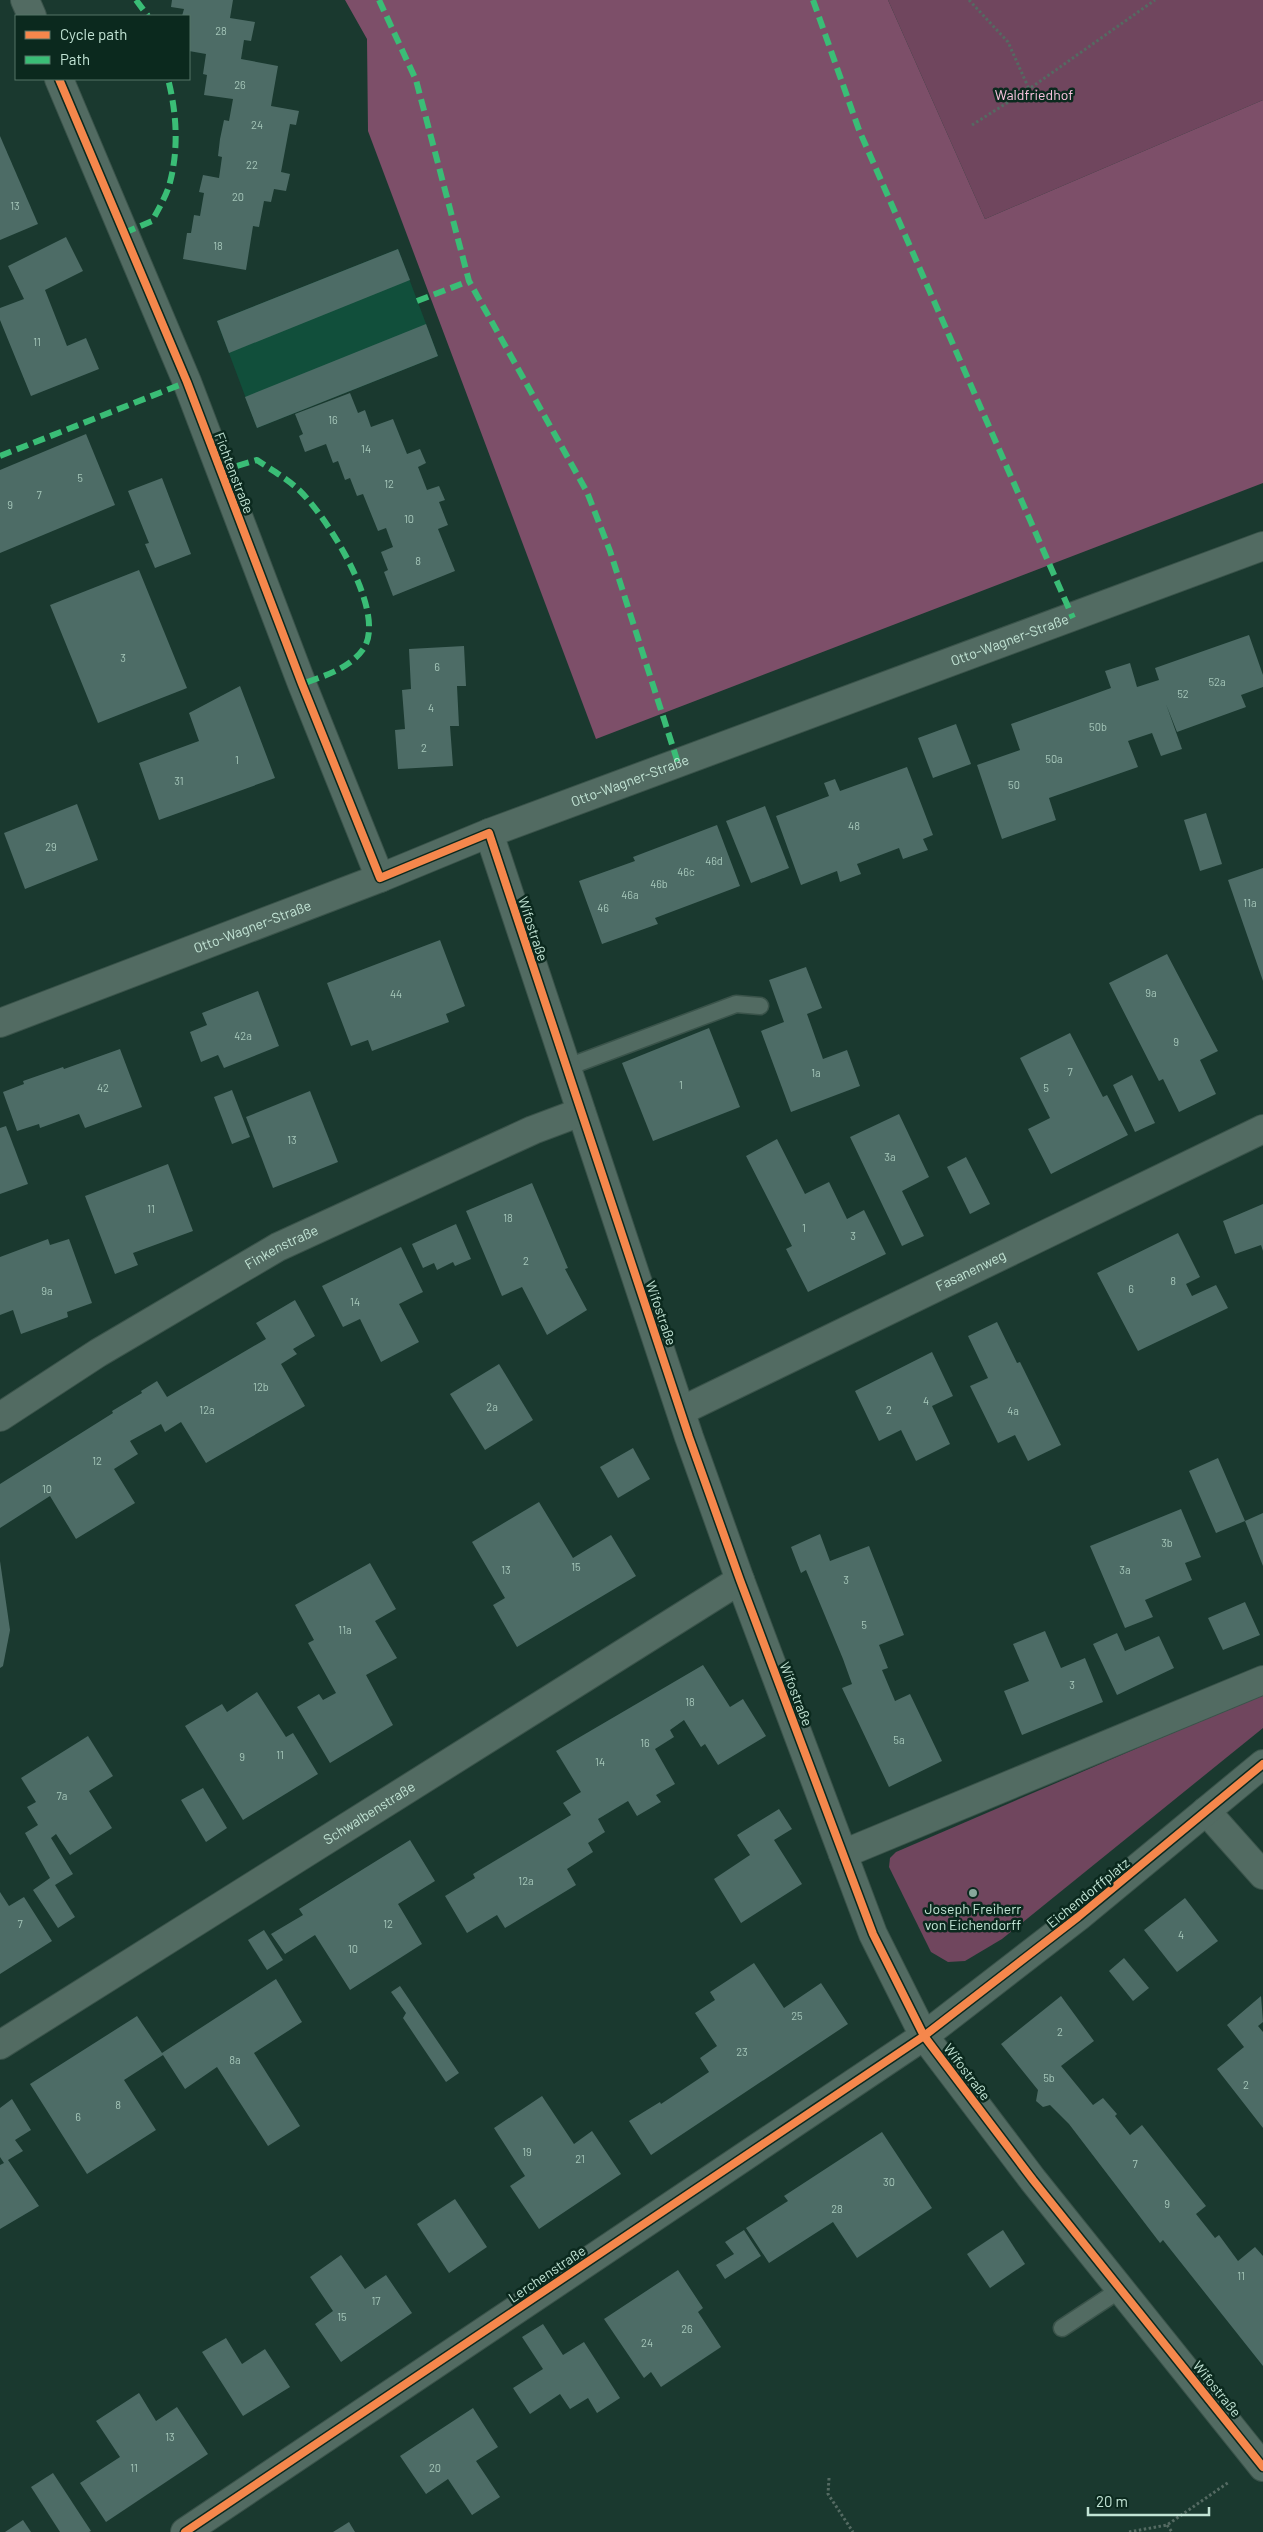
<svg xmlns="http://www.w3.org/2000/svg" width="1263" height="2532" font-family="Barlow,sans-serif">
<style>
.built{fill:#114f3b}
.green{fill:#70465e}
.forest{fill:#7d4f69}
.building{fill:#4d6c66}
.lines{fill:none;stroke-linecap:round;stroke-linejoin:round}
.lane-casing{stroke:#3a534a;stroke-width:19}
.street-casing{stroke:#3a534a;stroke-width:30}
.secondary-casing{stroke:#3a534a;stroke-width:30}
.path{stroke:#546a62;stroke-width:3;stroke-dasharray:2.5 2.5;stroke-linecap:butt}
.lane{stroke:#526b62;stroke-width:16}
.street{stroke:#526b62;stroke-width:28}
.secondary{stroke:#526b62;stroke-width:28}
.quiet{stroke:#3abd76;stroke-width:6;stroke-dasharray:12 6;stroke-linecap:butt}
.cycleway-casing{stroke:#0b291e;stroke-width:11}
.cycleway{stroke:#f5874c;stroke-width:8}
.poi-dot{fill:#87a89b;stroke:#0b291e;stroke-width:2}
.labels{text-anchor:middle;stroke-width:5;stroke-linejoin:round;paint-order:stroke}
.number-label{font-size:11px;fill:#a5c6b9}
.park-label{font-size:14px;fill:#f9c4df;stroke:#0b291e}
.street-label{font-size:14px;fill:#c2e4d5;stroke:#0b291e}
.poi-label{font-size:14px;fill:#c2e4d5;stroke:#0b291e}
</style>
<rect width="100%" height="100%" fill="#1a392f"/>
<path class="built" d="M398 249 438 356 257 428 217 321Z"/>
<g class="green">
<path d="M888 0H1263V100L985 219Z"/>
<path d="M1263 1694V1728L1002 1939 965 1961 948 1962 931 1952 889 1867 890 1858 896 1852Z"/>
</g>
<path class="forest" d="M345 0H888L985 219 1263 100V483L596 739 368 131 367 39Z"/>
<g class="building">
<path d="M172 0H233L230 18 255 22 251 41 244 40 241 59 278 66 271 106 299 111 296 125 290 124 281 172 290 174 286 191 274 189 271 202 264 201 259 227 253 226 246 270 183 259 187 233H191L194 215 200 216 204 193 199 192 203 175 219 178 222 157 218 156 220 139 224 120 229 121 233 99 204 95 207 75 203 74 206 54 189 51V16H182L184 9 171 7Z"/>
<path d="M0 136 38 224 0 240Z"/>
<path d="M66 237 83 271 45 290 67 346 86 338 99 369 31 396 0 320V308L24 299 8 266Z"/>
<path d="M398 249 410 280 229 353 217 321Z"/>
<path d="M426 324 438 356 257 428 245 397Z"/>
<path d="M350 393 358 413 365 410 371 427 393 419 407 454 420 449 426 463 418 467 427 490 439 486 445 500 439 502 448 525 438 529 455 571 393 596 384 572 388 570 381 552 393 547 386 528 378 531 363 494 357 496 350 478 345 480 338 461 333 463 326 444 305 452 299 436 303 434 295 414Z"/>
<path d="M86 434 115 505 0 553V470Z"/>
<path d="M162 478 191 554 155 568 145 544 149 543 128 491Z"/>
<path d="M139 570 187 688 98 723 50 605Z"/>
<path d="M1249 635 1263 675V687L1241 695 1246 707 1177 732 1166 704 1182 749 1161 756 1152 733 1128 741 1138 767 1049 798 1056 820 1002 839 977 765 1020 750 1011 724 1111 688 1105 671 1130 663 1137 687 1159 680 1155 668Z"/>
<path d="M464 646 466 686H457L459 726H450L453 766 398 769 395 730 405 729 402 690 411 689 409 649Z"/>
<path d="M240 686 275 778 159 820 139 763 199 741 189 713Z"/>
<path d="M956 724 971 764 933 778 918 738Z"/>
<path d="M907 767 933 835 923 839 928 850 903 859 899 848 857 864 861 874 840 882 837 871 801 885 776 816 829 796 824 783 835 779 840 791Z"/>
<path d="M77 804 98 860 25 889 4 833Z"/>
<path d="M765 806 789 868 751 883 726 821Z"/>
<path d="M1206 813 1222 864 1200 871 1184 820Z"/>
<path d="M717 825 740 886 655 918 658 924 602 944 579 881 635 861 633 857Z"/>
<path d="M1263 868V981L1228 880Z"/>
<path d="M440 940 465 1006 446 1014 449 1022 372 1051 368 1040 351 1046 327 983Z"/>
<path d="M1167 954 1218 1051 1200 1060 1216 1094 1179 1112 1163 1079 1159 1081 1109 983Z"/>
<path d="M806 967 822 1008 807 1014 823 1059 847 1050 860 1086 791 1112 761 1031 784 1022 769 980Z"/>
<path d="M258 991 279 1046 224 1068 218 1055 201 1062 190 1032 207 1025 202 1013Z"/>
<path d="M709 1028 740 1107 653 1141 622 1063Z"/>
<path d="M1070 1033 1103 1097 1107 1095 1128 1135 1051 1174 1028 1129 1050 1118 1020 1058Z"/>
<path d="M120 1049 142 1107 85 1128 79 1114 40 1128 39 1124 17 1131 3 1092 24 1084 23 1081 63 1067 64 1069Z"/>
<path d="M1132 1075 1155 1123 1135 1132 1113 1085Z"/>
<path d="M232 1090 250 1137 232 1144 214 1097Z"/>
<path d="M310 1091 338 1162 273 1188 246 1117Z"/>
<path d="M899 1114 929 1177 902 1191 924 1236 902 1246 850 1137Z"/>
<path d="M6 1126 28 1184 0 1194V1128Z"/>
<path d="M777 1139 805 1194 829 1182 847 1219 864 1210 886 1254 808 1292 786 1249 792 1246 746 1156Z"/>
<path d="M966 1157 990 1204 970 1214 947 1167Z"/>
<path d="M168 1164 193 1231 133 1253 138 1265 115 1274 85 1196Z"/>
<path d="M532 1183 568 1268 565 1269 587 1310 547 1335 522 1287 502 1296 466 1211Z"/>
<path d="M1263 1204V1251L1261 1245 1235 1254 1223 1221Z"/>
<path d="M456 1224 471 1259 455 1266 453 1262 437 1270 434 1263 423 1268 412 1244Z"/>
<path d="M1178 1233 1200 1277 1186 1284 1192 1296 1216 1285 1228 1308 1138 1351 1097 1273Z"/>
<path d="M48 1239 50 1245 69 1239 92 1303 67 1312 68 1317 21 1334 13 1310 0 1315V1257Z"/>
<path d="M401 1247 423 1292 399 1304 419 1342 381 1362 360 1319 343 1327 322 1286Z"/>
<path d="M295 1300 315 1336 293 1349 297 1354 281 1364 305 1406 206 1463 181 1422 165 1432 161 1424 130 1441 138 1454 114 1469 135 1503 76 1539 50 1496 0 1528V1484L113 1413 112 1411 142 1393 141 1391 157 1381 167 1397 266 1339 256 1323Z"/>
<path d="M997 1322 1017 1363 1020 1362 1061 1445 1028 1461 1015 1435 998 1443 970 1386 988 1378 968 1336Z"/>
<path d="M932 1352 953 1396 932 1406 950 1444 916 1461 901 1430 879 1441 855 1391Z"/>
<path d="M499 1364 533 1420 485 1450 450 1394Z"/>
<path d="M633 1448 650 1479 618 1498 600 1467Z"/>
<path d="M1218 1458 1245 1521 1263 1513V1566L1245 1521 1216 1533 1189 1471Z"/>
<path d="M539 1502 573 1558 611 1535 636 1576 517 1647 493 1605 505 1598 472 1542Z"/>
<path d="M1181 1509 1201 1557 1185 1563 1192 1580 1145 1600 1153 1617 1125 1628 1090 1546Z"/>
<path d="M820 1534 830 1561 869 1546 904 1635 879 1645 888 1668 882 1670 895 1701 910 1694 942 1761 889 1787 842 1688 852 1684 843 1659 806 1570 801 1573 791 1547Z"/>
<path d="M0 1561 10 1630 3 1666 0 1668Z"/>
<path d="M370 1563 396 1609 375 1621 397 1658 366 1675 393 1725 330 1763 297 1707 319 1694 323 1700 336 1693 308 1643 314 1640 295 1605Z"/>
<path d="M1245 1602 1260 1635 1223 1650 1208 1618Z"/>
<path d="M1045 1631 1061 1668 1085 1658 1103 1702 1022 1735 1004 1691 1029 1681 1013 1644Z"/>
<path d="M1117 1633 1125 1651 1159 1636 1174 1668 1117 1695 1093 1644Z"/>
<path d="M703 1665 730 1707 743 1699 766 1736 718 1765 705 1744 701 1747 684 1720 670 1730 674 1737 655 1749 675 1784 656 1795 661 1802 637 1816 628 1801 598 1819 605 1832 588 1843 593 1852 567 1869 576 1885 505 1928 497 1915 467 1933 445 1896 475 1878 473 1874 571 1815 563 1803 581 1792 556 1751Z"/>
<path d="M257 1692 286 1737 293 1733 318 1774 243 1820 185 1726 222 1704 227 1712Z"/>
<path d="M88 1736 113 1776 89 1791 112 1828 70 1855 56 1834 51 1838 73 1874 55 1885 75 1917 58 1928 33 1890 50 1878 25 1833 38 1825 27 1807 36 1802 21 1778Z"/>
<path d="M203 1788 227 1828 206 1842 181 1800Z"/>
<path d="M779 1809 792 1829 774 1840 802 1884 741 1923 714 1879 750 1855 737 1835Z"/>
<path d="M410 1840 435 1881 398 1904 422 1944 350 1990 315 1935 285 1954 271 1934 303 1915 299 1909Z"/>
<path d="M0 1892 9 1906 24 1897 52 1941 0 1974Z"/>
<path d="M1185 1898 1218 1941 1177 1972 1144 1930Z"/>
<path d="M264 1930 283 1960 267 1970 248 1940Z"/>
<path d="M1124 1958 1149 1988 1133 2001 1109 1971Z"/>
<path d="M754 1963 784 2008 821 1983 848 2024 651 2155 629 2121 660 2102 661 2104 709 2072 700 2058 717 2046 695 2013 715 2000 710 1992Z"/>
<path d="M276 1979 302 2022 254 2053 300 2126 268 2146 217 2067 185 2089 163 2055 124 2080 156 2130 87 2174 30 2084 137 2016 162 2053Z"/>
<path d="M400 1986 459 2073 446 2082 403 2018 406 2013 391 1992Z"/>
<path d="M1061 1996 1094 2041 1061 2066 1093 2105 1103 2098 1117 2114 1115 2116 1130 2135 1142 2125 1206 2206 1196 2214 1215 2238 1219 2235 1238 2261 1255 2247 1263 2256V2366L1163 2240 1160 2243 1069 2124 1050 2105 1043 2107 1036 2101 1038 2090 1001 2044Z"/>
<path d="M1261 1996 1263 2022 1258 2026 1263 2032V2128L1217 2069 1244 2047 1227 2025Z"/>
<path d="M542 2096 574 2144 592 2131 621 2174 539 2229 510 2186 525 2176 494 2128Z"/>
<path d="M12 2099 31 2130 15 2140 23 2151 8 2160 39 2206 0 2229V2165L4 2163 0 2157V2108Z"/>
<path d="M882 2132 932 2208 857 2258 833 2222 769 2263 746 2228 788 2201 784 2196Z"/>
<path d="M455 2199 487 2247 449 2273 417 2224Z"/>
<path d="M744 2230 761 2256 725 2279 716 2265 734 2254 725 2242Z"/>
<path d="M1003 2230 1025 2264 990 2288 967 2254Z"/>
<path d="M341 2255 365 2289 386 2275 412 2313 341 2362 315 2324 333 2311 310 2277Z"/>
<path d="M678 2270 703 2308 698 2312 721 2347 661 2387 651 2372 644 2378 604 2319Z"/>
<path d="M543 2324 563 2355 584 2342 620 2398 597 2413 588 2398 570 2409 560 2394 530 2414 513 2388 543 2369 522 2337Z"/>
<path d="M226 2338 242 2364 265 2349 290 2387 243 2416 202 2352Z"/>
<path d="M139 2393 156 2421 177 2407 208 2454 106 2522 80 2483 120 2457 96 2421Z"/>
<path d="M473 2408 498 2447 476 2461 500 2497 472 2515 448 2479 426 2494 400 2456Z"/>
<path d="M53 2473 91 2531 89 2532H60L31 2487Z"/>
<path d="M23 2520 31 2532H5Z"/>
<path d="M349 2522 355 2532H333Z"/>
</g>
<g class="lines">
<defs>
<g id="lane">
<path d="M565 1068 736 1004 760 1006"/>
<path d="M1062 2328 1121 2289"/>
</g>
<g id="street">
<path d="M25 0 32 16"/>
<path d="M59 79 187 382 302 684 380 878"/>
<path d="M489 833 689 1437 740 1580 873 1934 924 2036 1033 2180 1263 2467"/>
<path id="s1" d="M681 1411 1263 1129"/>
<path id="s2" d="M0 1417 98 1353 278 1247 533 1130 581 1112"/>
<path d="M1206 1811 1263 1875"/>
<path d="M843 1854 1263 1680"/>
<path id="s3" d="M0 2045 740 1580"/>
<path d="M185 2532 924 2036 1078 1917 1263 1764"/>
</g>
<g id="secondary">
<path id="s4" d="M0 1023 380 878 489 833 1263 546"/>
</g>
</defs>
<use href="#lane" class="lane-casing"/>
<use href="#street" class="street-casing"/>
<use href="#secondary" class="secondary-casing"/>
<g class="path">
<path d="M969 0 1008 42 1029 89"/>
<path d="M972 125 1029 89 1155 0"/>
<path d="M829 2478 828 2494 853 2532"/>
<path d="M1167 2525 1172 2532"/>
<path d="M1129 2532 1167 2525 1229 2482"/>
</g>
<use href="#lane" class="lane"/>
<use href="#street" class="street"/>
<use href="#secondary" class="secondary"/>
<g class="quiet">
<path d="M136 0 148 16"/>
<path d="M379 0 416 80 469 281 587 492 610 551 678 763"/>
<path d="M813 0 859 130 1073 618"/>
<path d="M124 233 152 221C158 210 165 198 169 186 179 151 177 114 168 79"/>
<path d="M417 301 469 281"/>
<path d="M0 456 187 382"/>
<path d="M220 471 257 460C270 469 286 478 298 489 326 515 387 611 364 648 350 669 323 676 302 684"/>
</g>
<defs>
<g id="cycleway">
<path d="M59 79 187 382 302 684 380 878 489 833 689 1437 740 1580 873 1934 924 2036 1033 2180 1263 2467"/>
<path d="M185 2532 924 2036 1078 1917 1263 1764"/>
</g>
</defs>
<use href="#cycleway" class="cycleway-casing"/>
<use href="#cycleway" class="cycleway"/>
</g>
<circle class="poi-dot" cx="973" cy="1893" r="5"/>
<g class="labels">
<g class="number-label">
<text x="221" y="35">28</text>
<text x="240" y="89">26</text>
<text x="257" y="129">24</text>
<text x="252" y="169">22</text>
<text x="238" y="201">20</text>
<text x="15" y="210">13</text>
<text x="218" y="250">18</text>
<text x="37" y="346">11</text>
<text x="333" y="424">16</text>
<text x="366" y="453">14</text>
<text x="80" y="482">5</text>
<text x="389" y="488">12</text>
<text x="39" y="499">7</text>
<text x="10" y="509">9</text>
<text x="409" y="523">10</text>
<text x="418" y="565">8</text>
<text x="123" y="662">3</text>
<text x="437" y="671">6</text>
<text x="1217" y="686">52a</text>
<text x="1183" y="698">52</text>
<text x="431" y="712">4</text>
<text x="1098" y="731">50b</text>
<text x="424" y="752">2</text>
<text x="1054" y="763">50a</text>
<text x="237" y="764">1</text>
<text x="179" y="785">31</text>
<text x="1014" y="789">50</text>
<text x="854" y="830">48</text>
<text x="51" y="851">29</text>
<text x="714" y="865">46d</text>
<text x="686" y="876">46c</text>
<text x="659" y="888">46b</text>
<text x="630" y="899">46a</text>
<text x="1250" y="907">11a</text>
<text x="603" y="912">46</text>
<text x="1151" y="997">9a</text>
<text x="396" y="998">44</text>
<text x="243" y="1040">42a</text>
<text x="1176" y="1046">9</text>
<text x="1070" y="1076">7</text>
<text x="816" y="1077">1a</text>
<text x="681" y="1089">1</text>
<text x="103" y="1092">42</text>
<text x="1046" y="1092">5</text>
<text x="292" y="1144">13</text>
<text x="890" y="1161">3a</text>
<text x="151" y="1213">11</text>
<text x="508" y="1222">18</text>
<text x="804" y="1232">1</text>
<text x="853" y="1240">3</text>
<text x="526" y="1265">2</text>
<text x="1173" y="1285">8</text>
<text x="1131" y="1293">6</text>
<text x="47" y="1295">9a</text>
<text x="355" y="1306">14</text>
<text x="261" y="1391">12b</text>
<text x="926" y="1405">4</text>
<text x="492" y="1411">2a</text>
<text x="207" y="1414">12a</text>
<text x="889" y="1414">2</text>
<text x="1013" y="1415">4a</text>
<text x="97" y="1465">12</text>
<text x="47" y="1493">10</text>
<text x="1167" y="1547">3b</text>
<text x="576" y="1571">15</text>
<text x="506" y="1574">13</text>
<text x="1125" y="1574">3a</text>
<text x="846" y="1584">3</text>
<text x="864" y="1629">5</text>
<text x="345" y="1634">11a</text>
<text x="1072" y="1689">3</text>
<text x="690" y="1706">18</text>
<text x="899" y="1744">5a</text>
<text x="645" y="1747">16</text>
<text x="280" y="1759">11</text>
<text x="242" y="1761">9</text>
<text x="600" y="1766">14</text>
<text x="62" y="1800">7a</text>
<text x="526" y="1885">12a</text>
<text x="20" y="1928">7</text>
<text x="388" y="1928">12</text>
<text x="1181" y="1939">4</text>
<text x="353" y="1953">10</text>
<text x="797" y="2020">25</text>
<text x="1060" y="2036">2</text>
<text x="742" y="2056">23</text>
<text x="235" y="2064">8a</text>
<text x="1049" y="2082">5b</text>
<text x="1246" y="2089">2</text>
<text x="118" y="2109">8</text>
<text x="78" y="2121">6</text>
<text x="527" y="2156">19</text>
<text x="580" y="2163">21</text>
<text x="1135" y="2168">7</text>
<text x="889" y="2186">30</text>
<text x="1167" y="2208">9</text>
<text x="837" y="2213">28</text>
<text x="1241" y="2280">11</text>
<text x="376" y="2305">17</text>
<text x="342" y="2321">15</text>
<text x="687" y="2333">26</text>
<text x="647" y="2347">24</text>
<text x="170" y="2441">13</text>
<text x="134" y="2472">11</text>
<text x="435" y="2472">20</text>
</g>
<g class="park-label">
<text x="1034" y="100">Waldfriedhof</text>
</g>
<g class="street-label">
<text transform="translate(234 473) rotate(69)" y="5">Fichtenstraße</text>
<text dy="5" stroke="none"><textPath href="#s4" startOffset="1080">Otto-Wagner-Straße</textPath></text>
<text dy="5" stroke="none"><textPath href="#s4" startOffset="675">Otto-Wagner-Straße</textPath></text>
<text dy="5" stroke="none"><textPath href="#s4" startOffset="270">Otto-Wagner-Straße</textPath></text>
<text transform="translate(533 929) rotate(72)" y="5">Wifostraße</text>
<text dy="5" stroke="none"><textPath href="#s2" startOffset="329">Finkenstraße</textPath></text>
<text dy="5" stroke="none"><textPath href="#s1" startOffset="322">Fasanenweg</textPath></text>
<text transform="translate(661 1313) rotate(71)" y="5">Wifostraße</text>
<text transform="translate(796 1694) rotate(69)" y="5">Wifostraße</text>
<text dy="5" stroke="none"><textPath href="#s3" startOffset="436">Schwalbenstraße</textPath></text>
<text transform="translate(1088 1893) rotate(-39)" y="5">Eichendorffplatz</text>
<text transform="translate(967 2072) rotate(53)" y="5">Wifostraße</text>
<text transform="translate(547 2274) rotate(-34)" y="5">Lerchenstraße</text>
<text transform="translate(1217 2389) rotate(51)" y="5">Wifostraße</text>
</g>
<g class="poi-label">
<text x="973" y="1914">Joseph Freiherr<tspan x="973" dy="16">von Eichendorff</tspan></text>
</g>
</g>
<rect x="15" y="15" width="175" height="65" fill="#0b291e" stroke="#547467"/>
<rect x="25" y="31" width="25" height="8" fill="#f5874c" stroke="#547467"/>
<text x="60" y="40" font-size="15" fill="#c2e4d5">Cycle path</text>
<rect x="25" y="56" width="25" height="8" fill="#3abd76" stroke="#547467"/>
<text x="60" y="65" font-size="15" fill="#c2e4d5">Path</text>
<path d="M1088 2507v8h121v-8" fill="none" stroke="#c2e4d5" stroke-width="2.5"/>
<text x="1096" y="2507" font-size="15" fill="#c2e4d5" stroke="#0b291e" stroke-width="4" paint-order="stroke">20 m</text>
</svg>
